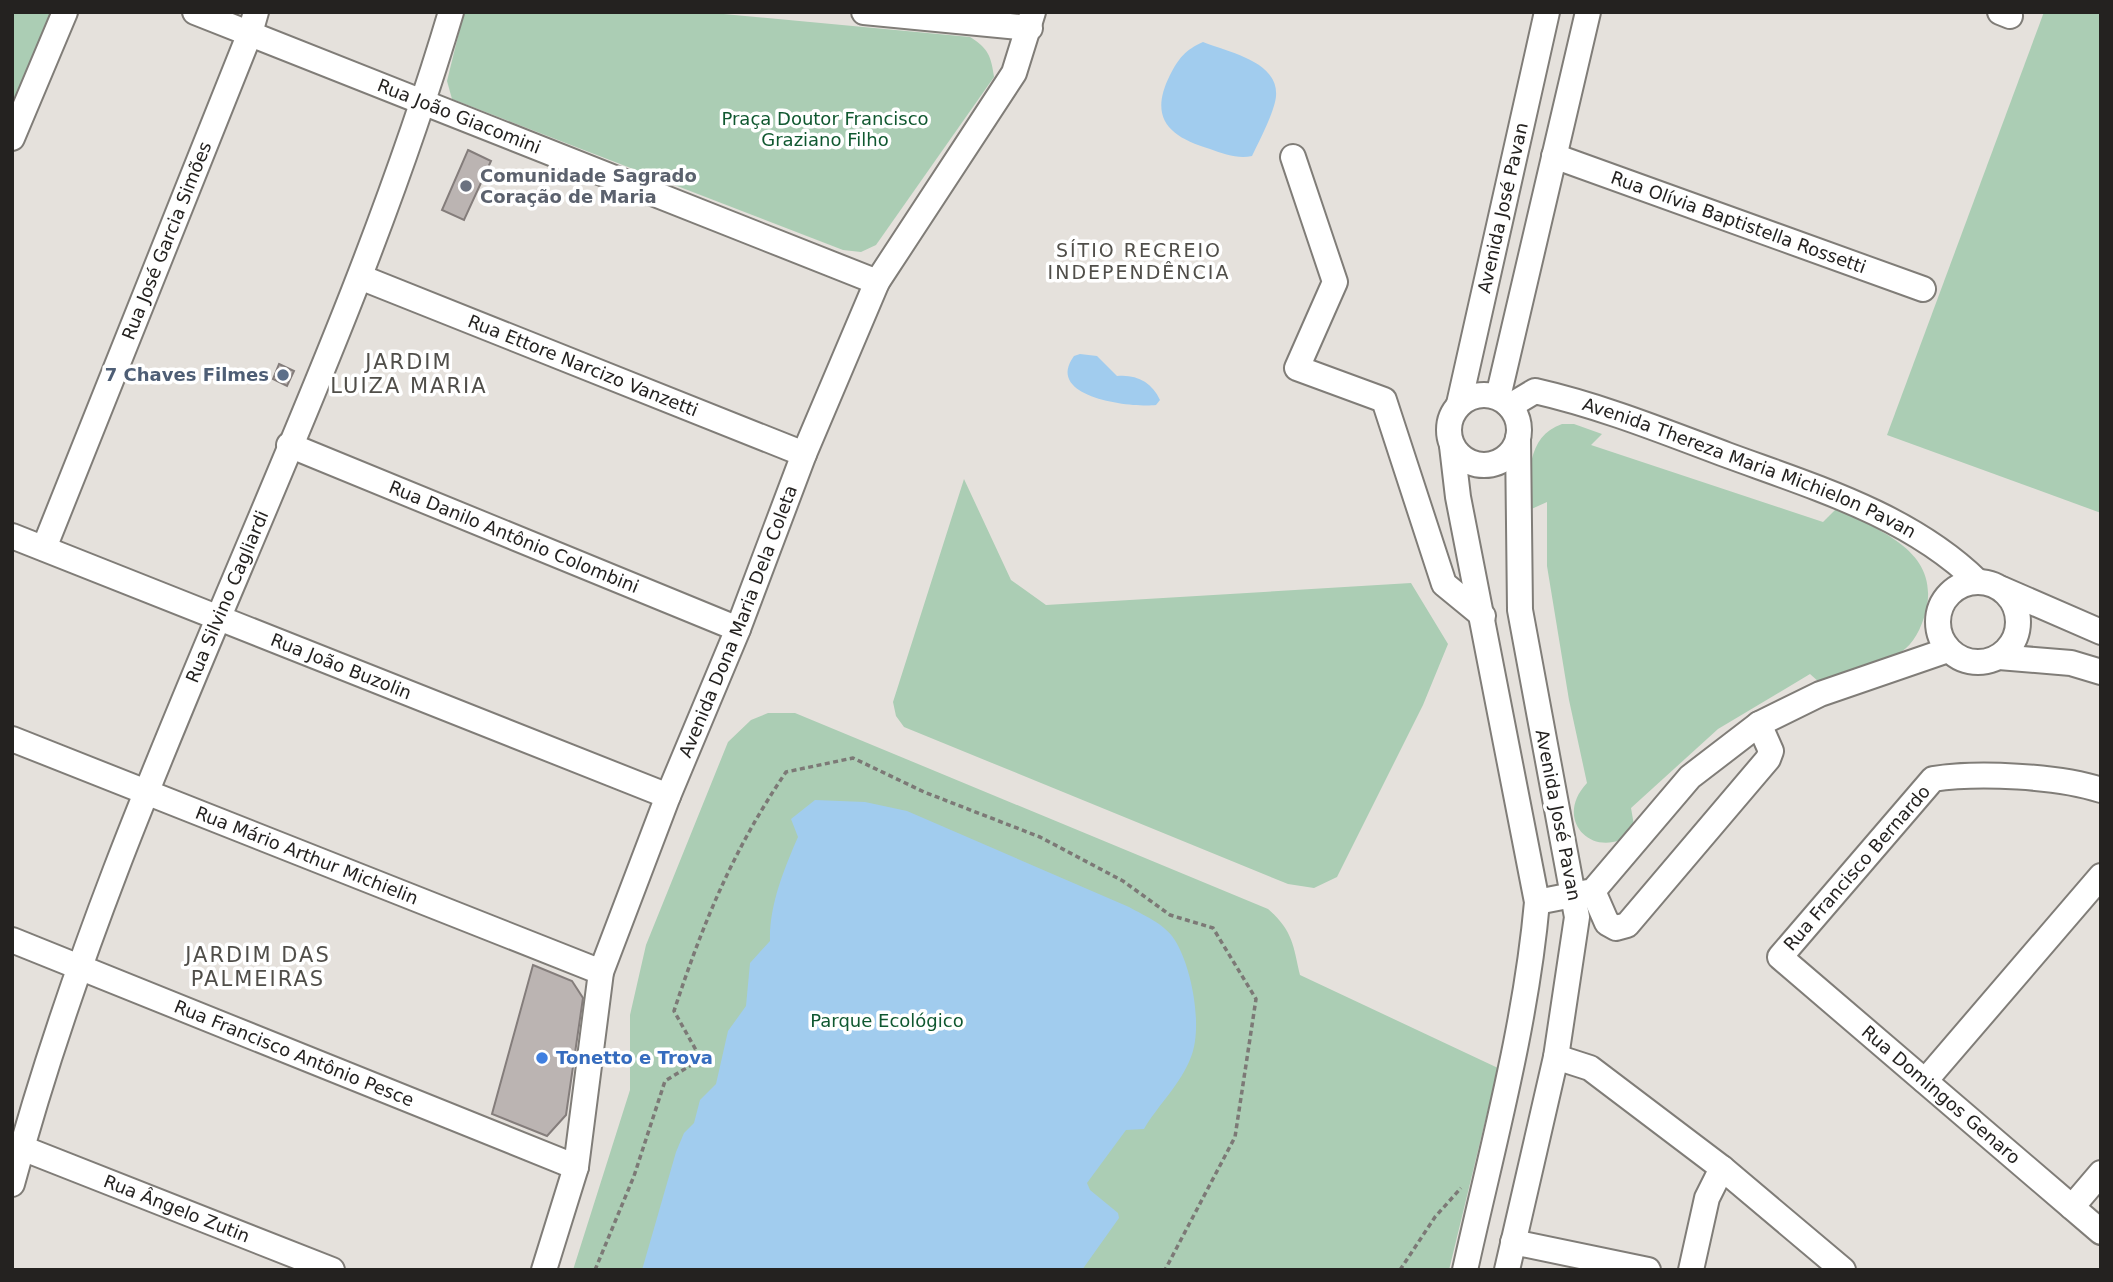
<svg xmlns="http://www.w3.org/2000/svg" width="2113" height="1282" font-family="'DejaVu Sans',sans-serif">
<style>
.green{fill:#abcdb4}
.water{fill:#a1ccee}
.building{fill:#bbb4b2;stroke:#847d7b;stroke-width:2}
.lines{fill:none;stroke-linecap:round;stroke-linejoin:round}
.minor-casing{stroke:#807d78;stroke-width:28}
.path{stroke:#7c7976;stroke-width:3.5;stroke-dasharray:5 3.5;stroke-linecap:butt}
.minor{stroke:#fff;stroke-width:24}
.worship-dot{fill:#6b7280;stroke:#fff;stroke-width:2.5}
.service-dot{fill:#5c6f8a;stroke:#fff;stroke-width:2.5}
.shop-dot{fill:#3f7fe0;stroke:#fff;stroke-width:2.5}
.labels{text-anchor:middle;stroke-width:7;stroke-linejoin:round;paint-order:stroke}
.street-label{font-size:18px;fill:#242220;stroke:#fff}
.park-label{font-size:18px;fill:#105830;stroke:#fff}
.worship-label{font-size:18px;font-weight:bold;fill:#5b616d;stroke:#fff;text-anchor:start}
.service-label{font-size:18px;font-weight:bold;fill:#4e5e75;stroke:#fff;text-anchor:end}
.shop-label{font-size:18px;font-weight:bold;fill:#366cbe;stroke:#fff;text-anchor:start}
.neighbourhood-label{font-size:19px;letter-spacing:2px;fill:#504e49;stroke:#fff}
.quarter-label{font-size:21px;letter-spacing:2px;fill:#504e49;stroke:#fff}
</style>
<rect width="100%" height="100%" fill="#e5e1dc"/>
<g class="green">
<path d="M12 12H51L12 106Z"/>
<path d="M464 12H702L970 37C988 48 991 56 994 77L876 245 861 252 843 250 452 99 447 81Z"/>
<path d="M2044 12H2101V513L1887 435Z"/>
<path d="M1562 424H1574L1602 434 1591 445 1823 522 1837 508C1878 531 1937 549 1927 606 1924 621 1917 639 1905 649 1890 661 1839 674 1819 682L1810 674 1718 729 1631 808 1635 831C1596 864 1551 821 1587 783L1569 700 1547 566V502L1527 511C1530 477 1525 437 1562 424Z"/>
<path d="M964 479 1011 580 1046 605 1411 583 1448 644 1423 705 1337 877 1314 888 1288 884 904 727 896 716 893 702Z"/>
<path d="M768 713H795L1268 909C1293 931 1293 945 1300 975L1498 1068 1449 1270H573L630 1090V1015L646 945 728 742 751 720Z"/>
</g>
<g class="water">
<path d="M1203 42C1227 52 1279 61 1276 96 1275 111 1259 141 1252 156 1238 159 1224 154 1210 149 1170 137 1148 119 1170 75 1179 58 1185 50 1203 42Z"/>
<path d="M1080 354 1097 356 1117 376C1136 374 1152 382 1160 400L1156 405C1133 408 1043 398 1074 356Z"/>
<path d="M815 800 865 802 907 811 1129 907C1145 916 1167 925 1176 942 1192 969 1203 1027 1191 1057 1181 1084 1158 1105 1144 1129L1126 1130 1087 1183 1090 1190 1118 1213 1119 1218 1082 1270H642L676 1152 684 1133 694 1123 700 1100 716 1084 728 1031 746 1006 750 963 770 941C769 906 784 869 798 837L791 819Z"/>
</g>
<g class="building">
<path d="M468 150 491 161 464 220 442 210Z"/>
<path d="M279 364 294 371 287 386 273 379Z"/>
<path d="M533 965 572 981 583 998 566 1115 547 1136 492 1114Z"/>
</g>
<g class="lines">
<defs>
<g id="minor">
<path id="s1" d="M195 12 877 282"/>
<path d="M864 12 1030 28"/>
<path d="M2000 12 2010 16"/>
<path d="M12 138 65 12"/>
<path id="s2" d="M1554 156 1923 289"/>
<path d="M1293 157 1335 282 1297 368 1384 400 1444 584 1483 616"/>
<path id="s3" d="M360 277 804 454"/>
<circle cx="1484" cy="430" r="35"/>
<path d="M1498 397 1588 12"/>
<path id="s4" d="M1459 404 1547 12"/>
<path id="s5" d="M1510 406 1535 391C1601 406 1663 431 1727 455 1814 487 1909 515 1977 581"/>
<path id="s6" d="M289 445 738 629"/>
<path d="M1452 446 1458 497 1537 902C1526 1026 1492 1148 1465 1270"/>
<path id="s7" d="M12 536 668 796"/>
<path id="s8" d="M44 548 250 33 256 12"/>
<circle cx="1978" cy="622" r="40"/>
<path d="M2002 589 2101 632"/>
<path d="M1999 657 2071 663 2101 672"/>
<path id="s9" d="M12 739 601 972"/>
<path id="s10" d="M2101 790C2058 776 1978 772 1933 779L1780 957 2101 1232"/>
<path d="M1593 891 1607 923 1616 928 1627 925 1768 759 1771 751 1759 724"/>
<path d="M1537 902 1593 891 1690 777 1759 724 1820 694 1948 650"/>
<path id="s11" d="M12 940 576 1167"/>
<path d="M1556 1057 1590 1068 1722 1168 1843 1270"/>
<path d="M1925 1081 2101 876"/>
<path id="s12" d="M12 1144 332 1270"/>
<path id="s13" d="M12 1184C120 779 332 413 451 12"/>
<path d="M2072 1207 2101 1173"/>
<path d="M1513 1242 1648 1270"/>
<path id="s14" d="M544 1270 576 1167 601 972 668 796 738 629 804 454 877 282 1014 73 1033 12"/>
<path d="M1507 1270 1556 1057 1577 917 1520 610 1518 438"/>
<path d="M1691 1270 1707 1198 1722 1168"/>
</g>
</defs>
<use href="#minor" class="minor-casing"/>
<g class="path">
<path d="M595 1270 634 1176 665 1081 701 1059 674 1011C703 923 733 850 786 772L853 758 924 792 1040 837 1123 881 1170 915 1213 928 1256 999 1235 1137 1165 1270"/>
<path d="M1400 1270 1435 1217 1461 1188"/>
</g>
<use href="#minor" class="minor"/>
</g>
<circle class="worship-dot" cx="466" cy="186" r="7"/>
<circle class="service-dot" cx="283" cy="375" r="7"/>
<circle class="shop-dot" cx="542" cy="1058" r="7"/>
<g class="labels">
<g class="street-label">
<text dy="6" stroke="none"><textPath href="#s1" startOffset="284">Rua João Giacomini</textPath></text>
<text dy="6" stroke="none"><textPath href="#s4" startOffset="201">Avenida José Pavan</textPath></text>
<text dy="6" stroke="none"><textPath href="#s2" startOffset="196">Rua Olívia Baptistella Rossetti</textPath></text>
<text dy="6" stroke="none"><textPath href="#s8" startOffset="331">Rua José Garcia Simões</textPath></text>
<text dy="6" stroke="none"><textPath href="#s3" startOffset="240">Rua Ettore Narcizo Vanzetti</textPath></text>
<text dy="6" stroke="none"><textPath href="#s5" startOffset="257">Avenida Thereza Maria Michielon Pavan</textPath></text>
<text dy="6" stroke="none"><textPath href="#s6" startOffset="243">Rua Danilo Antônio Colombini</textPath></text>
<text dy="6" stroke="none"><textPath href="#s13" startOffset="626">Rua Silvino Cagliardi</textPath></text>
<text dy="6" stroke="none"><textPath href="#s14" startOffset="681">Avenida Dona Maria Dela Coleta</textPath></text>
<text dy="6" stroke="none"><textPath href="#s7" startOffset="354">Rua João Buzolin</textPath></text>
<text transform="translate(1558 815) rotate(79)" y="6">Avenida José Pavan</text>
<text dy="6" stroke="none"><textPath href="#s9" startOffset="317">Rua Mário Arthur Michielin</textPath></text>
<text transform="translate(1857 868) rotate(-49)" y="6">Rua Francisco Bernardo</text>
<text dy="6" stroke="none"><textPath href="#s11" startOffset="304">Rua Francisco Antônio Pesce</textPath></text>
<text dy="6" stroke="none"><textPath href="#s10" startOffset="616">Rua Domingos Genaro</textPath></text>
<text dy="6" stroke="none"><textPath href="#s12" startOffset="177">Rua Ângelo Zutin</textPath></text>
</g>
<g class="park-label">
<text x="825" y="125">Praça Doutor Francisco<tspan x="825" dy="21">Graziano Filho</tspan></text>
<text x="887" y="1027">Parque Ecológico</text>
</g>
<g class="worship-label">
<text x="480" y="182">Comunidade Sagrado<tspan x="480" dy="21">Coração de Maria</tspan></text>
</g>
<g class="service-label">
<text x="269" y="381">7 Chaves Filmes</text>
</g>
<g class="shop-label">
<text x="556" y="1064">Tonetto e Trova</text>
</g>
<g class="neighbourhood-label">
<text x="1139" y="257">SÍTIO RECREIO<tspan x="1139" dy="22">INDEPENDÊNCIA</tspan></text>
</g>
<g class="quarter-label">
<text x="409" y="369">JARDIM<tspan x="409" dy="24">LUIZA MARIA</tspan></text>
<text x="258" y="962">JARDIM DAS<tspan x="258" dy="24">PALMEIRAS</tspan></text>
</g>
</g>
<rect width="2113" height="1282" fill="none" stroke="#242220" stroke-width="28"/>
</svg>
